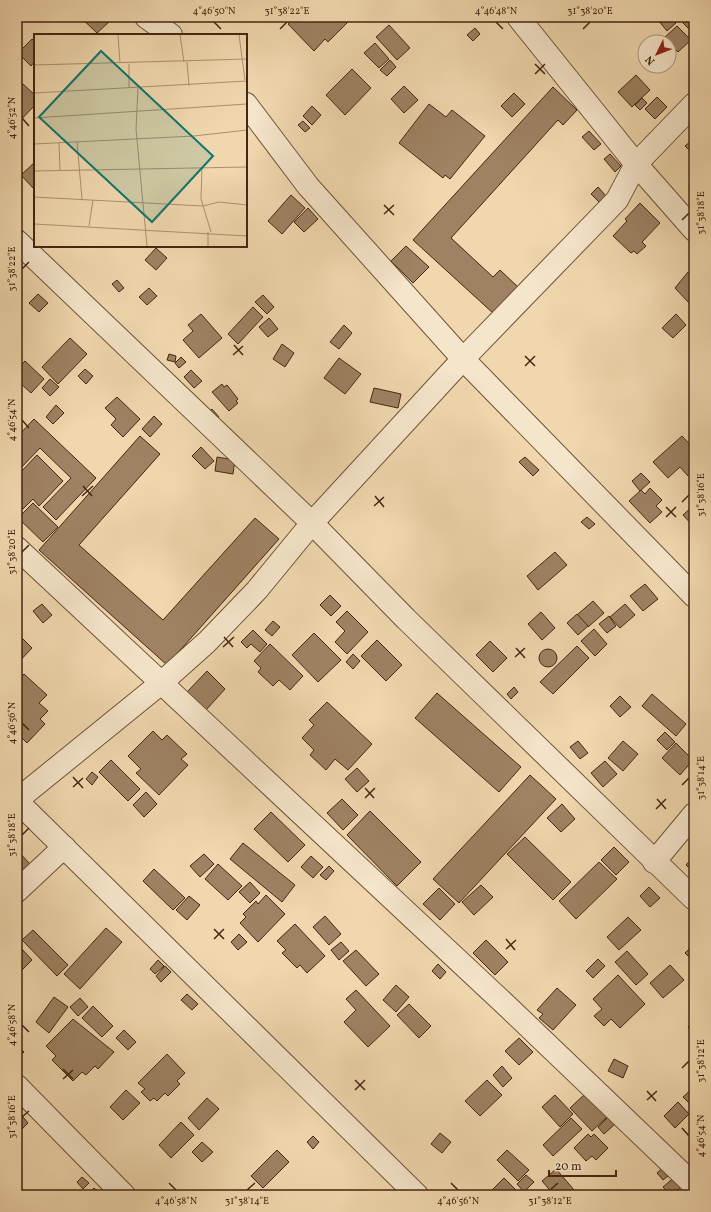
<svg xmlns="http://www.w3.org/2000/svg" width="711" height="1212" font-family="Vollkorn,serif">
<style>
.building{fill:#9e8263;stroke:#452611}
.lines{fill:none;stroke-linecap:round;stroke-linejoin:round}
.minor-casing{stroke:#705238;stroke-width:24}
.minor{stroke:#f5e5ca;stroke-width:22}
.ticks{fill:none;stroke:#452611;stroke-width:1.5}
.inset-road{fill:none;stroke:#ac906f;stroke-width:1}
.view{fill:#0f766e;fill-opacity:0.15;stroke:#0f766e;stroke-width:2}
.inset-edge{fill:none;stroke:#452611;stroke-width:2}
.neatline{fill:none;stroke:#452611;stroke-width:1.5}
.ticks-label{font-size:10px;text-anchor:middle;fill:#452611}
</style>
<rect width="100%" height="100%" fill="#f0d7ae"/>
<filter id="stains"><feTurbulence type="fractalNoise" baseFrequency=".005" numOctaves="4"/><feColorMatrix values="0 0 0 0 .2 0 0 0 0 .09 0 0 0 0 .02 0 0 0 .5 -.17"/></filter>
<radialGradient id="worn" r=".72"><stop offset=".6" stop-color="#630" stop-opacity="0"/><stop offset="1" stop-color="#630" stop-opacity=".3"/></radialGradient>
<g class="building">
<path d="M80 17H106L110 21 97 33Z"/>
<path d="M295 17H350L351 19 328 42 325 39 314 51 288 24Z"/>
<path d="M648 17H658L652 22Z"/>
<path d="M661 17H671L676 23 667 31 658 20Z"/>
<path d="M685 17H694L693 33 681 21Z"/>
<path d="M389 25 410 48 397 60 376 37Z"/>
<path d="M677 26 691 40 678 52 664 38Z"/>
<path d="M475 28 480 34 473 41 467 35Z"/>
<path d="M32 39 35 41V61L31 66 18 53Z"/>
<path d="M375 43 389 59 379 68 364 53Z"/>
<path d="M390 60 396 67 387 76 380 70Z"/>
<path d="M352 69 371 88 345 115 326 95Z"/>
<path d="M636 75 650 90 632 107 618 92Z"/>
<path d="M23 84 35 95V105L17 124V90Z"/>
<path d="M404 86 418 100 404 113 391 99Z"/>
<path d="M553 87 577 110 563 125 558 120 451 238 493 277 500 270 518 287 494 314 413 240Z"/>
<path d="M514 93 525 104 512 117 501 106Z"/>
<path d="M657 97 667 107 655 119 645 109Z"/>
<path d="M642 98 647 103 640 110 635 105Z"/>
<path d="M429 104 446 117 452 110 485 136 450 179 445 175 443 178 399 143Z"/>
<path d="M312 106 321 115 312 125 303 116Z"/>
<path d="M303 121 310 128 305 132 298 125Z"/>
<path d="M589 131 601 144 594 150 582 137Z"/>
<path d="M691 141 694 144 693 154 685 146Z"/>
<path d="M610 154 621 166 615 172 604 159Z"/>
<path d="M35 162V186L33 188 21 175Z"/>
<path d="M598 187 606 196 599 202 591 194Z"/>
<path d="M291 195 305 208 282 234 268 221Z"/>
<path d="M640 203 660 223 642 242 646 246 637 254 634 251 631 253 613 236 627 221 625 219Z"/>
<path d="M308 208 318 219 304 232 294 222Z"/>
<path d="M406 246 429 267 413 283 391 261Z"/>
<path d="M156 248 167 258 156 270 145 260Z"/>
<path d="M688 272 694 278V298L689 303 675 288Z"/>
<path d="M117 280 124 288 119 292 112 284Z"/>
<path d="M149 288 157 296 147 305 139 297Z"/>
<path d="M38 294 48 303 39 312 29 303Z"/>
<path d="M263 295 274 307 267 314 255 302Z"/>
<path d="M253 307 263 317 238 344 228 334Z"/>
<path d="M201 314 222 338 199 358 183 340 193 331 188 325Z"/>
<path d="M676 314 686 325 673 338 662 328Z"/>
<path d="M269 318 278 329 268 337 259 327Z"/>
<path d="M344 325 352 333 339 349 330 342Z"/>
<path d="M70 338 87 354 58 384 42 367Z"/>
<path d="M282 344 294 353 285 367 273 359Z"/>
<path d="M169 354 176 356 175 362 167 360Z"/>
<path d="M181 357 186 362 179 368 175 363Z"/>
<path d="M339 358 361 374 345 394 324 378Z"/>
<path d="M25 361 44 379 31 393 17 380V369Z"/>
<path d="M85 369 93 376 86 384 78 376Z"/>
<path d="M191 370 202 381 194 388 184 377Z"/>
<path d="M50 379 59 387 50 396 42 388Z"/>
<path d="M222 384 224 387 227 385 238 399 236 401 238 403 229 411 212 392Z"/>
<path d="M374 388 401 394 398 408 370 402Z"/>
<path d="M117 397 140 419 123 437 111 425 116 419 105 408Z"/>
<path d="M56 405 64 413 53 424 46 417Z"/>
<path d="M212 409 219 417 211 424 205 416Z"/>
<path d="M154 416 162 424 150 437 142 429Z"/>
<path d="M34 419 96 478 56 520 43 507 71 478 40 448 17 472V437Z"/>
<path d="M140 436 160 454 79 545 163 620 255 518 279 539 167 665 39 550Z"/>
<path d="M682 436 694 449V471L688 476 680 467 668 478 653 462Z"/>
<path d="M201 447 214 461 205 469 192 456Z"/>
<path d="M37 455 63 481 39 506 33 499 23 509 17 503V476Z"/>
<path d="M217 457 235 460 233 474 215 471Z"/>
<path d="M525 457 539 470 533 476 519 462Z"/>
<path d="M641 473 650 482 640 491 632 481Z"/>
<path d="M650 488 662 500 656 506 662 512 650 523 629 501 641 490 645 494Z"/>
<path d="M33 503 58 527 43 542 18 518Z"/>
<path d="M694 505V527L683 515Z"/>
<path d="M587 517 595 524 589 529 581 522Z"/>
<path d="M555 552 567 565 538 590 527 576Z"/>
<path d="M645 584 658 599 643 611 630 596Z"/>
<path d="M330 595 341 606 331 616 320 605Z"/>
<path d="M593 601 604 613 588 627 577 615Z"/>
<path d="M42 604 52 615 43 623 33 611Z"/>
<path d="M625 604 635 615 620 628 610 617Z"/>
<path d="M347 611 368 632 347 654 335 642 345 631 336 622Z"/>
<path d="M541 612 555 628 542 640 528 624Z"/>
<path d="M577 614 588 626 578 635 567 623Z"/>
<path d="M609 616 616 626 607 633 599 624Z"/>
<path d="M273 621 280 627 272 636 265 630Z"/>
<path d="M594 629 607 644 595 656 581 641Z"/>
<path d="M253 630 267 644 260 652 251 644 247 648 241 642Z"/>
<path d="M314 633 341 660 318 682 292 655Z"/>
<path d="M20 636 32 648 17 664V639Z"/>
<path d="M377 640 402 665 386 681 361 656Z"/>
<path d="M490 641 507 658 493 672 476 655Z"/>
<path d="M270 644 303 676 290 690 279 680 273 686 258 672 261 668 254 661Z"/>
<path d="M577 646 589 658 553 694 540 682Z"/>
<circle cx="548" cy="658" r="9"/>
<path d="M353 654 360 661 353 669 346 662Z"/>
<path d="M207 671 225 689 206 710 187 692Z"/>
<path d="M24 674 47 695 39 703 48 711 40 719 45 724 27 743 21 737 17 742V681Z"/>
<path d="M514 687 518 692 511 699 507 694Z"/>
<path d="M437 693 521 767 499 792 415 718Z"/>
<path d="M652 694 686 724 676 736 642 706Z"/>
<path d="M620 696 631 707 620 717 610 706Z"/>
<path d="M327 702 372 744 348 770 335 759 326 770 310 755 314 750 302 738 314 725 309 720Z"/>
<path d="M153 731 162 740 167 735 187 754 181 759 188 765 159 795 136 773 141 769 128 756Z"/>
<path d="M665 732 675 742 667 750 657 740Z"/>
<path d="M578 741 588 753 580 759 570 747Z"/>
<path d="M623 741 638 754 623 771 608 758Z"/>
<path d="M676 743 693 760 680 775 662 758Z"/>
<path d="M111 760 140 789 128 801 99 772Z"/>
<path d="M605 761 617 774 603 787 591 773Z"/>
<path d="M357 768 369 781 357 792 345 779Z"/>
<path d="M92 772 98 777 92 785 86 779Z"/>
<path d="M530 775 556 799 459 903 433 879Z"/>
<path d="M146 792 157 804 144 817 133 805Z"/>
<path d="M342 799 358 815 343 830 327 813Z"/>
<path d="M562 804 575 819 561 832 547 818Z"/>
<path d="M370 811 421 862 397 886 347 835Z"/>
<path d="M271 812 305 845 288 862 254 829Z"/>
<path d="M525 837 571 882 553 900 507 854Z"/>
<path d="M243 843 295 885 282 902 230 859Z"/>
<path d="M614 847 629 862 616 875 601 860Z"/>
<path d="M17 850 30 864 17 876Z"/>
<path d="M204 854 214 864 200 877 190 866Z"/>
<path d="M311 856 323 867 313 878 301 867Z"/>
<path d="M694 856V873L686 865Z"/>
<path d="M599 862 617 879 576 919 559 901Z"/>
<path d="M218 864 242 886 228 900 205 879Z"/>
<path d="M329 866 334 871 326 880 320 875Z"/>
<path d="M154 869 185 898 173 910 143 881Z"/>
<path d="M250 882 260 893 250 903 239 892Z"/>
<path d="M481 885 493 897 474 915 462 902Z"/>
<path d="M649 887 660 898 650 907 640 896Z"/>
<path d="M439 888 455 904 440 920 423 904Z"/>
<path d="M266 895 285 914 258 942 240 923 246 917 243 914 256 901 258 904Z"/>
<path d="M189 896 200 905 187 920 176 910Z"/>
<path d="M325 916 341 934 329 945 313 927Z"/>
<path d="M628 917 641 930 619 950 607 937Z"/>
<path d="M295 924 325 956 307 973 300 965 297 968 282 953 286 950 277 941Z"/>
<path d="M106 928 122 942 80 989 64 974Z"/>
<path d="M33 930 68 965 57 976 22 940Z"/>
<path d="M239 934 247 942 238 950 231 942Z"/>
<path d="M486 940 508 962 495 975 473 953Z"/>
<path d="M341 942 349 951 339 960 331 950Z"/>
<path d="M694 944V962L685 953Z"/>
<path d="M21 948 32 960 22 970 17 965V952Z"/>
<path d="M356 950 379 974 366 986 343 961Z"/>
<path d="M627 951 648 974 636 985 615 962Z"/>
<path d="M598 959 605 966 593 978 586 971Z"/>
<path d="M158 960 164 966 155 974 150 969Z"/>
<path d="M438 964 446 972 440 979 432 971Z"/>
<path d="M670 965 684 980 663 998 650 983Z"/>
<path d="M165 966 171 972 161 982 156 976Z"/>
<path d="M618 975 645 1004 620 1028 611 1019 604 1026 594 1016 602 1009 593 999Z"/>
<path d="M396 985 409 997 396 1012 383 1000Z"/>
<path d="M557 988 576 1005 553 1030 539 1018 543 1014 537 1010Z"/>
<path d="M356 990 390 1026 368 1047 344 1022 356 1010 346 999Z"/>
<path d="M187 994 198 1004 192 1010 181 1000Z"/>
<path d="M54 997 68 1007 49 1033 36 1022Z"/>
<path d="M80 998 88 1007 78 1016 70 1007Z"/>
<path d="M409 1004 431 1026 419 1038 397 1015Z"/>
<path d="M93 1006 113 1026 102 1037 82 1018Z"/>
<path d="M73 1019 114 1052 98 1069 95 1066 86 1075 82 1072 73 1081 52 1060 56 1056 46 1046Z"/>
<path d="M694 1022V1034L688 1027Z"/>
<path d="M124 1030 136 1042 128 1050 116 1038Z"/>
<path d="M519 1038 533 1052 519 1065 505 1051Z"/>
<path d="M17 1045 24 1052 17 1059Z"/>
<path d="M167 1054 185 1073 177 1081 180 1084 168 1096 165 1093 157 1101 154 1098 150 1101 141 1092 145 1089 138 1083Z"/>
<path d="M614 1059 628 1066 623 1078 608 1071Z"/>
<path d="M502 1066 512 1078 503 1087 493 1075Z"/>
<path d="M487 1080 502 1095 480 1116 465 1101Z"/>
<path d="M694 1087V1108L683 1097Z"/>
<path d="M126 1090 140 1103 123 1120 110 1107Z"/>
<path d="M585 1094 607 1117 592 1131 570 1108Z"/>
<path d="M555 1095 573 1114 560 1127 542 1107Z"/>
<path d="M207 1098 219 1109 199 1130 188 1118Z"/>
<path d="M678 1102 689 1114 675 1128 664 1116Z"/>
<path d="M23 1117 28 1123 22 1129 17 1122Z"/>
<path d="M608 1117 615 1124 604 1134 598 1127Z"/>
<path d="M571 1118 582 1129 553 1156 543 1145Z"/>
<path d="M181 1122 194 1135 171 1158 159 1145Z"/>
<path d="M440 1133 451 1142 442 1153 431 1144Z"/>
<path d="M588 1134 591 1137 594 1134 608 1148 596 1160 592 1156 586 1161 574 1148Z"/>
<path d="M313 1136 319 1142 313 1149 307 1142Z"/>
<path d="M202 1142 213 1152 202 1162 192 1152Z"/>
<path d="M277 1150 289 1162 263 1188 251 1176Z"/>
<path d="M507 1150 529 1170 518 1181 497 1160Z"/>
<path d="M666 1165 673 1172 663 1180 657 1173Z"/>
<path d="M556 1169 575 1191 571 1195H554L542 1181Z"/>
<path d="M526 1175 534 1182 524 1192 517 1184Z"/>
<path d="M676 1176 684 1185 670 1195 663 1187Z"/>
<path d="M82 1177 89 1183 83 1189 77 1182Z"/>
<path d="M504 1178 517 1191 513 1195H494L491 1191Z"/>
<path d="M94 1188 102 1195 88 1194Z"/>
</g>
<g class="lines">
<defs>
<g id="minor">
<path d="M146 17 171 35"/>
<path d="M518 17 636 164 694 230"/>
<path d="M246 104 308 186 463 359 694 596"/>
<path d="M17 241 312 523 406 619 694 899"/>
<path d="M17 548 508 1007 694 1185"/>
<path d="M17 800 160 684 207 642 257 590 312 523 463 359 617 200 636 164 694 104"/>
<path d="M17 801 417 1195"/>
<path d="M654 862 694 814"/>
<path d="M17 891 64 847"/>
<path d="M17 1086 124 1195"/>
</g>
</defs>
<use href="#minor" class="minor-casing"/>
<use href="#minor" class="minor"/>
</g>
<path class="ticks" d="M214 22 221 29M496 22 503 29M280 29 287 22M583 29 590 22M535 64 545 74M535 74 545 64M22 118 29 126M384 205 394 215M384 214 394 205M682 220 689 213M22 269 29 262M234 345 243 355M233 355 243 346M525 356 535 366M525 366 535 356M22 420 29 428M83 486 92 496M82 496 93 486M375 496 384 507M682 502 689 495M374 506 384 497M666 507 676 517M666 517 676 507M22 552 29 545M224 637 233 647M223 647 234 637M516 648 525 658M515 657 525 648M22 723 29 730M73 777 83 788M682 785 689 778M73 787 83 778M365 788 374 798M365 798 375 788M657 799 666 809M656 809 666 799M22 835 29 828M214 929 224 939M214 939 224 929M506 939 515 950M506 949 516 940M22 1025 29 1032M682 1068 689 1061M63 1069 73 1079M63 1079 73 1070M355 1080 365 1090M355 1090 365 1080M647 1091 656 1101M647 1100 657 1091M22 1117 29 1111M682 1128 689 1136M169 1183 176 1190M451 1183 458 1190M247 1190 255 1183M550 1190 558 1183"/>
<g transform="translate(34 34)">
<rect width="213" height="213" fill="#f0d7ae"/>
<path class="inset-road" d="M84 1 86 29M146 1 150 28M205 1 211 46M153 28 155 52M95 30V54M0 31 213 25M104 54 102 95 113 212M0 59 213 47M0 84 213 70M43 108 48 165M25 109 26 136M0 110 160 102 213 96M168 133 167 165 177 198M0 137 213 133M0 163 169 172 185 168 213 171M0 190 213 202M55 192 59 166M174 198V212"/>
<path class="view" d="M67 17 179 122 118 188 5 83Z"/>
<rect width="213" height="213" class="inset-edge"/>
</g>
<rect width="711" height="1212" fill="none" stroke="#f0d7ae" stroke-width="44"/>
<g transform="translate(657 54) rotate(227)"><circle r="19" fill="#f5e5ca" stroke="#af9980"/>
<path d="M0-3L7 15L0 10L-7 15Z" fill="#8f2418"/>
<text y="-6" font-size="11" font-weight="bold" text-anchor="middle" fill="#452611">N</text>
</g>
<path d="M549 1170v6h67v-6" fill="none" stroke="#452611" stroke-width="2"/>
<text x="555" y="1170" font-size="12" fill="#452611" stroke="#f5e5ca" stroke-width="3" paint-order="stroke">20 m</text>
<rect x="22" y="22" width="667" height="1168" class="neatline"/>
<g class="ticks-label">
<text x="214" y="14">4°46'50"N</text>
<text x="287" y="14">31°38'22"E</text>
<text x="496" y="14">4°46'48"N</text>
<text x="590" y="14">31°38'20"E</text>
<text transform="translate(11 118) rotate(-90)" y="4">4°46'52"N</text>
<text transform="translate(700 213) rotate(-90)" y="4">31°38'18"E</text>
<text transform="translate(11 269) rotate(-90)" y="4">31°38'22"E</text>
<text transform="translate(11 420) rotate(-90)" y="4">4°46'54"N</text>
<text transform="translate(700 495) rotate(-90)" y="4">31°38'16"E</text>
<text transform="translate(11 552) rotate(-90)" y="4">31°38'20"E</text>
<text transform="translate(11 723) rotate(-90)" y="4">4°46'56"N</text>
<text transform="translate(700 778) rotate(-90)" y="4">31°38'14"E</text>
<text transform="translate(11 835) rotate(-90)" y="4">31°38'18"E</text>
<text transform="translate(11 1025) rotate(-90)" y="4">4°46'58"N</text>
<text transform="translate(700 1061) rotate(-90)" y="4">31°38'12"E</text>
<text transform="translate(11 1117) rotate(-90)" y="4">31°38'16"E</text>
<text transform="translate(700 1136) rotate(-90)" y="4">4°46'54"N</text>
<text x="176" y="1204">4°46'58"N</text>
<text x="247" y="1204">31°38'14"E</text>
<text x="458" y="1204">4°46'56"N</text>
<text x="550" y="1204">31°38'12"E</text>
</g>
<rect width="100%" height="100%" filter="url(#stains)"/>
<rect width="100%" height="100%" fill="url(#worn)"/>
</svg>
